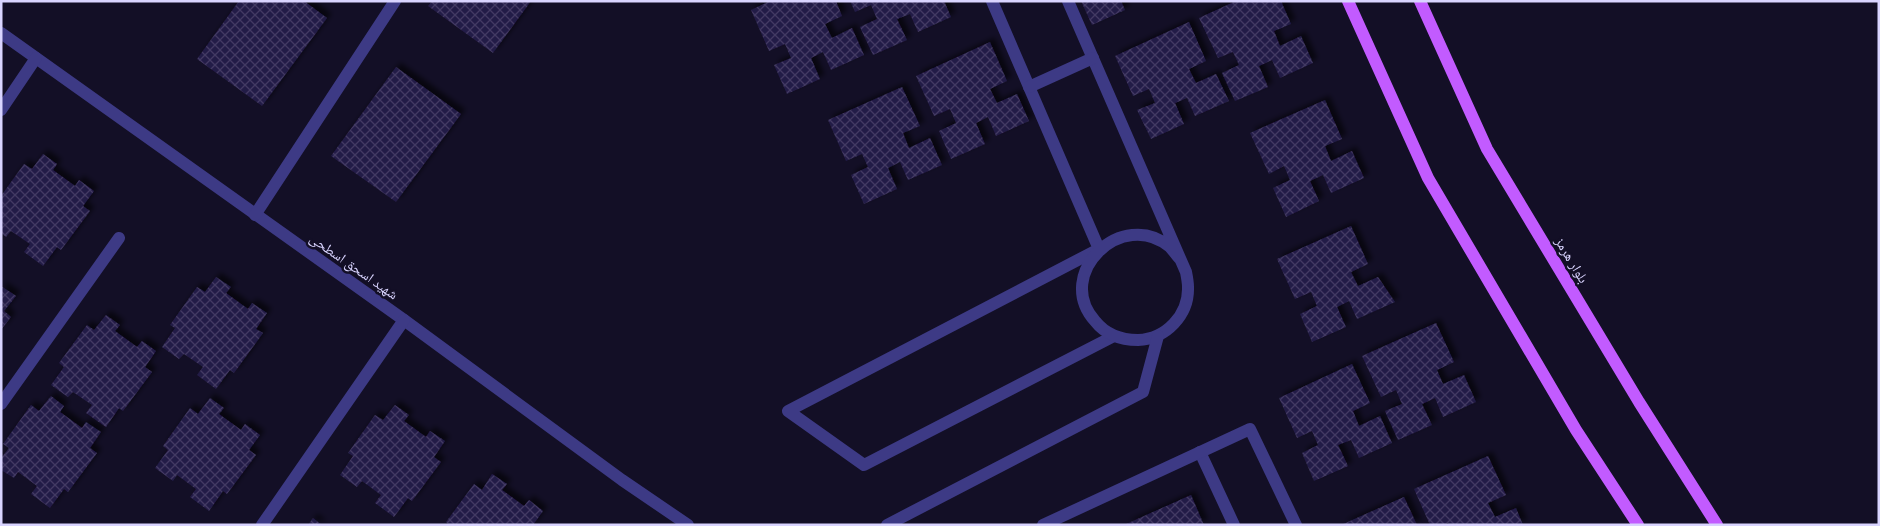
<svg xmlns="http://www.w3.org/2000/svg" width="1880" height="526" font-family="Overpass,'Noto Naskh Arabic',sans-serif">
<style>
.building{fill:url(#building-cross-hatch);filter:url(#shadow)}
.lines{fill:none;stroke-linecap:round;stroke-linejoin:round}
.minor{stroke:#3d3a85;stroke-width:12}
.major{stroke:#c25bff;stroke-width:12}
.labels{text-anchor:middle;stroke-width:5;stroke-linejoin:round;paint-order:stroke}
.street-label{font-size:14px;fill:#d9d4ff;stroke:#130f26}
</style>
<defs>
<pattern id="building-cross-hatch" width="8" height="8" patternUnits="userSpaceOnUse" patternTransform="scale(1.25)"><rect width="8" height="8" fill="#241b47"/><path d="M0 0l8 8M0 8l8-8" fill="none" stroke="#433b63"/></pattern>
<filter id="shadow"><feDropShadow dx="4.5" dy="-4.5" stdDeviation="2.5" flood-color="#0009"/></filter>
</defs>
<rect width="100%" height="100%" fill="#130f26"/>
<g class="building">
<path d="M239 1H304L327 18 262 106 197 59Z"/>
<path d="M432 1H531L493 53 428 6Z"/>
<path d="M770 1H836L842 16 825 24 832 38 852 28 864 55 831 70 823 52 811 58 820 79 787 94 774 65 791 58 785 44 769 51 751 10Z"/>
<path d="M850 1H944L951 17 918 32 910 14 897 19 907 40 873 55 860 27 877 19 871 5 855 12Z"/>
<path d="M1081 1H1121L1125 10 1092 25Z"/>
<path d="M1236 1H1281L1291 24 1274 31 1280 46 1301 36 1313 63 1280 78 1272 60 1259 66 1268 87 1235 101 1222 73 1239 65 1233 52 1218 58 1199 18Z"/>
<path d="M1189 22 1206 61 1189 69 1196 83 1216 74 1229 101 1195 116 1187 98 1175 103 1184 124 1151 139 1137 110 1155 103 1149 89 1133 96 1115 56Z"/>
<path d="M990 42 1007 81 990 89 997 103 1017 94 1029 121 996 136 988 117 976 123 985 144 951 159 939 131 956 123 950 109 934 116 916 76Z"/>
<path d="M396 67 461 114 396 202 331 156Z"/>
<path d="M902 87 920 126 903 133 909 148 930 138 942 165 908 180 900 162 888 168 897 189 864 204 851 175 868 167 862 154 846 161 828 120Z"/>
<path d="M1325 100 1342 139 1325 146 1331 161 1352 151 1364 178 1331 193 1323 175 1310 181 1319 201 1286 217 1273 188 1290 180 1284 166 1269 174 1250 133Z"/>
<path d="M43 154 57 164 53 170 75 186 79 180 94 191 83 206 90 211 61 250 57 247 43 266 24 252 30 244 11 231 6 237 1 233V196L24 164 32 169Z"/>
<path d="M1351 226 1368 264 1351 272 1358 286 1378 277 1395 302 1357 319 1349 301 1337 307 1346 327 1312 342 1300 314 1317 306 1311 292 1295 299 1277 259Z"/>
<path d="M216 277 231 287 226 293 248 309 252 303 267 313 256 329 263 333 234 373 230 370 216 389 197 375 203 367 184 354 179 359 162 347 175 328 170 325 197 287 205 292Z"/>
<path d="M1 286 16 296 4 311 11 317 1 330Z"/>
<path d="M106 315 120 325 115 331 137 347 142 341 156 351 145 367 152 372 123 411 119 408 106 427 86 413 92 405 73 392 68 397 51 385 64 367 59 363 87 325 94 330Z"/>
<path d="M1436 323 1454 362 1437 370 1443 384 1464 375 1476 402 1443 417 1435 398 1422 404 1432 425 1398 440 1385 411 1402 404 1396 390 1381 397 1362 356Z"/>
<path d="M1352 364 1370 403 1353 411 1359 426 1380 416 1392 443 1359 458 1351 440 1338 445 1348 466 1314 481 1302 453 1318 445 1312 431 1297 438 1279 398Z"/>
<path d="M51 396 64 406 60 412 82 428 86 422 101 432 90 448 97 453 68 492 64 489 50 508 31 494 37 486 18 472 14 478 1 470V458L9 448 3 444 31 405 39 411Z"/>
<path d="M210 398 224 408 219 414 241 430 245 424 260 435 249 450 256 455 227 494 223 491 209 511 190 497 196 489 177 475 173 481 155 468 168 450 163 446 190 408 198 414Z"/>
<path d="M395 405 409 415 404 421 426 437 430 431 445 441 434 457 441 462 412 501 408 498 394 517 375 503 381 495 362 481 357 487 340 475 353 456 348 453 375 415 383 420Z"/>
<path d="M1488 456 1506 495 1488 503 1495 517 1516 508 1523 525H1449L1448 523 1443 525H1430L1414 489Z"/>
<path d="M492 474 507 484 502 490 524 506 529 500 543 511 533 525H449L446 522 474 484 482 490Z"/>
<path d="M1191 495 1204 525H1124Z"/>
<path d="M1404 497 1417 525H1341Z"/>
<path d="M313 518 322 525H308Z"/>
</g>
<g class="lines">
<g class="minor">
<path d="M992 1 1099 249 788 411 864 465 1114 336"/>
<path d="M1068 1 1186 272C1187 277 1188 282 1188 287 1189 315 1166 339 1138 340 1121 340 1106 335 1095 321 1053 274 1122 207 1170 247 1173 250 1176 255 1180 259"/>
<path d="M1 33 404 320 622 480 688 525"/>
<path d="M1029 87 1093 58"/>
<path d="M1 110 36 58"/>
<path d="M255 215 395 1"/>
<path d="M1 404 119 238"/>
<path d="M1200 452 1234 525"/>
<path d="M262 525 404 320"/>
<path d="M887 525 1143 392 1158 336"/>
<path d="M1043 525 1250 429 1296 525"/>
</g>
<g class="major">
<path d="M1348 1 1428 178 1576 430 1638 525"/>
<path d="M1420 1 1487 149 1639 402 1717 525"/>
</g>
</g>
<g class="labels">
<g class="street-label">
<text transform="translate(1572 260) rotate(59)" y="5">بلوار هرمز</text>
<text transform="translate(354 266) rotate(35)" y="5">شهید اسحق اسطحی</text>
</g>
</g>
<rect width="1880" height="526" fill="none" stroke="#d9d4ff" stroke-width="5"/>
</svg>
